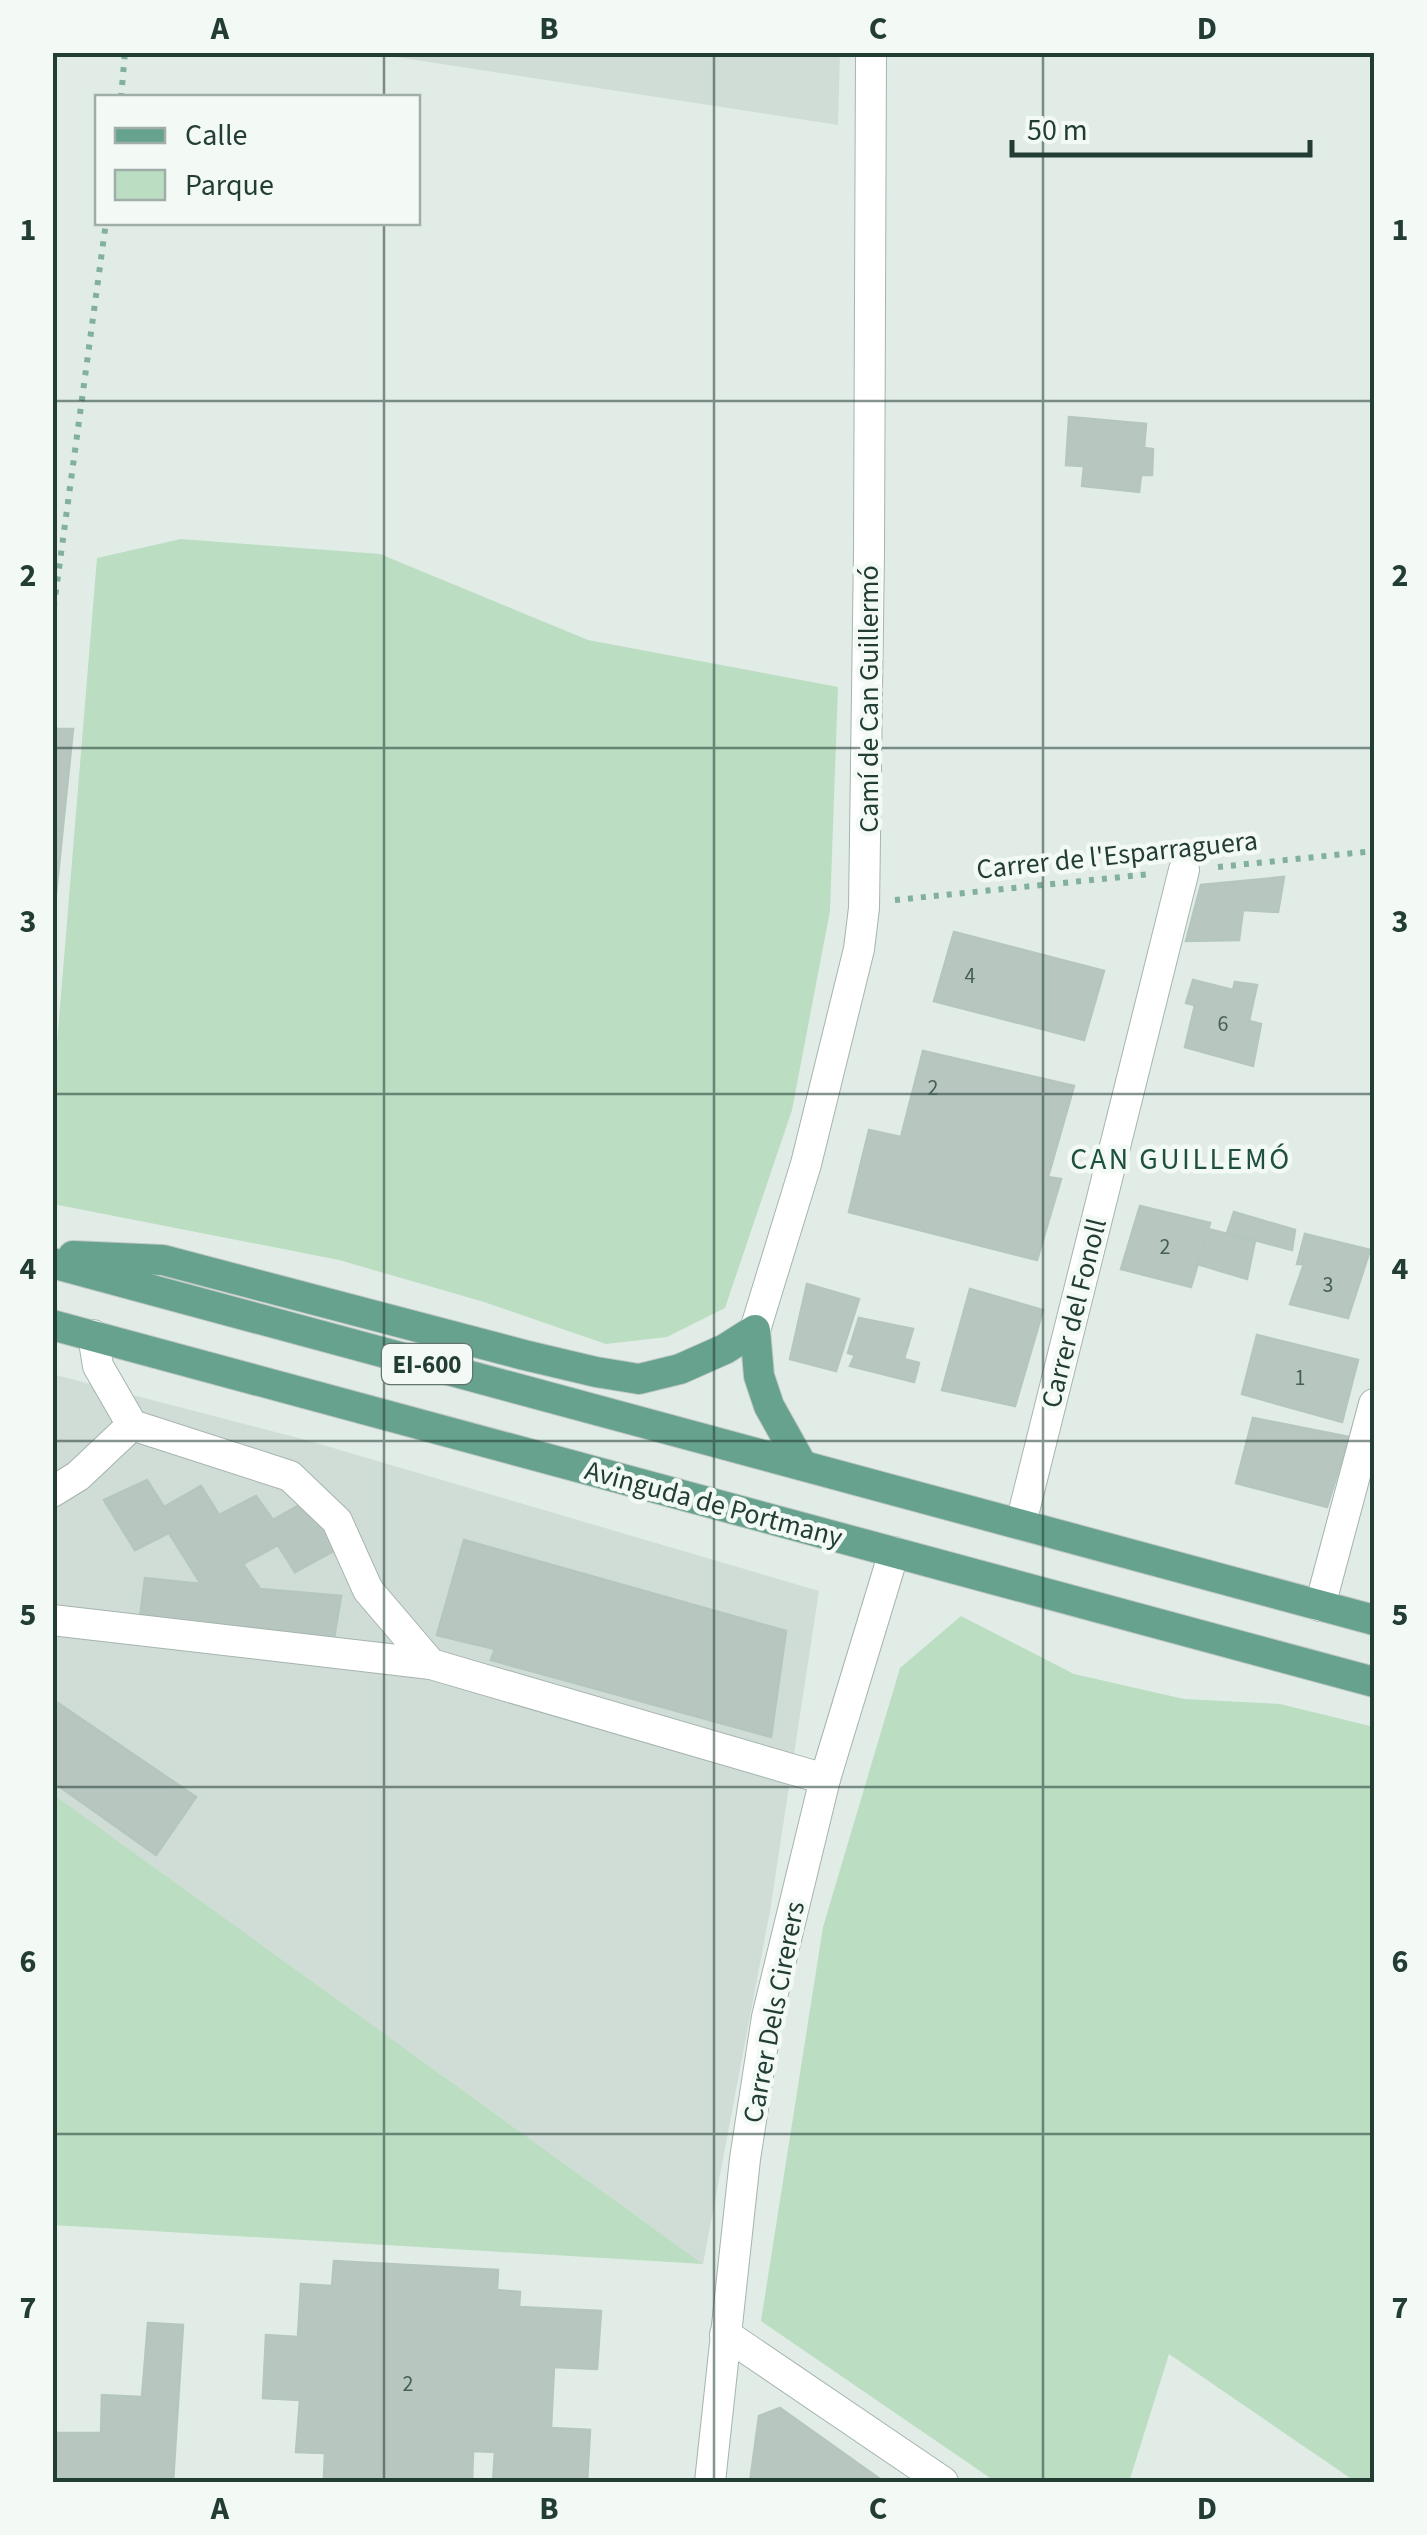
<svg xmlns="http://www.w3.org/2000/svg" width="1427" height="2535" font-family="'Source Sans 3',sans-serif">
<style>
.built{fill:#d0dcd6}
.green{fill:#bbddc2}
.building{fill:#b7c7c0;stroke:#b4c6bd;stroke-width:2.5}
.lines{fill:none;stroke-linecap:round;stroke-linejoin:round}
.minor-casing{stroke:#a5b4ae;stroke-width:32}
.major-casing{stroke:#c1c9c6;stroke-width:32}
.path{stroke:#82b09e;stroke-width:6;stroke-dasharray:5 8;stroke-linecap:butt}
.minor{stroke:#fff;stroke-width:30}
.major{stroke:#67a28e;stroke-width:30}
.grid{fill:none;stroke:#223d34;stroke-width:2.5;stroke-opacity:0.55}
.labels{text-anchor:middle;stroke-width:9;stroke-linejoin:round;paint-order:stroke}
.number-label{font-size:22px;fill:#476057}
.shield{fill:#f3f9f5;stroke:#61756e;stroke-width:2.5}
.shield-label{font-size:25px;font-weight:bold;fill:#223d34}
.street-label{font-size:28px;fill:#223d34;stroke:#f3f9f5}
.neighbourhood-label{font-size:30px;letter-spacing:2.5px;fill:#1e5040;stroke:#f3f9f5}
.neatline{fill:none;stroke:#223d34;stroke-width:4}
.grid-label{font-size:32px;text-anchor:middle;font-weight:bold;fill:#223d34}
</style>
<rect width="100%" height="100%" fill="#e2ece7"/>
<g class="built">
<path d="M370 53H840L838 125Z"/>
<path d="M52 1374 306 1440 819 1591 770 1911 703 2264 53 1794Z"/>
</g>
<g class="green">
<path d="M181 539 380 554 588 640 838 687 830 911 792 1110 725 1308 667 1337 606 1344 484 1302 339 1260 53 1204V1092L97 558Z"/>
<path d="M961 1616 1074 1674 1184 1699 1280 1704 1374 1727V2482H1356L1169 2354 1129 2482H996L761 2321 823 1927 900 1668Z"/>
<path d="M53 1794 703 2264 53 2225Z"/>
</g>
<g class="building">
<path d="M1069 417 1146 424 1144 448 1153 449 1152 475H1141L1139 492 1082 486 1084 466 1066 465Z"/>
<path d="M52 729H73L52 933Z"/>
<path d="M1284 877 1278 912 1243 910 1239 940 1186 941 1201 885Z"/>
<path d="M954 932 1104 971 1084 1040 934 1001Z"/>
<path d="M1193 980 1233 990 1235 982 1257 985 1249 1021 1261 1024 1253 1066 1185 1047 1195 1005 1186 1003Z"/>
<path d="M923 1051 1074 1086 1048 1177 1061 1179 1037 1260 849 1212 869 1130 901 1137Z"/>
<path d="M1140 1206 1210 1223 1191 1287 1121 1269Z"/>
<path d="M1234 1212 1295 1230 1292 1250 1227 1233Z"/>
<path d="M1208 1229 1255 1241 1247 1279 1197 1264Z"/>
<path d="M1305 1234 1370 1250 1348 1318 1290 1304 1304 1264H1297Z"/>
<path d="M807 1284 859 1299 836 1371 790 1359Z"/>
<path d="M970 1289 1043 1310 1015 1406 942 1390Z"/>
<path d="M859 1318 913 1329 904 1359 919 1363 914 1382 850 1366 855 1355 848 1353Z"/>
<path d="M1257 1335 1358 1360 1342 1422 1242 1394Z"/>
<path d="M1253 1418 1349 1437 1327 1507 1236 1483Z"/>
<path d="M147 1480 164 1507 201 1486 219 1515 256 1496 273 1520 310 1499 339 1548 295 1572 278 1545 243 1564 260 1589 341 1596 333 1644 140 1618 145 1578 201 1584 169 1533 135 1550 104 1500Z"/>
<path d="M464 1540 786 1631 771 1737 491 1660 495 1649 437 1635Z"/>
<path d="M52 1699 196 1797 156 1855 52 1781Z"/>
<path d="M334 2261 498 2270 497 2290 520 2292 519 2307 601 2311 597 2369 554 2367 551 2428 590 2430 587 2482H493L495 2452 473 2451 472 2482H415L324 2478 325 2453 296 2452 300 2400 263 2398 266 2335 298 2337 301 2284 332 2286Z"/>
<path d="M148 2323 183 2325 173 2482H52V2433H101L102 2395 142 2397Z"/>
<path d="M780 2408 884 2482H750L759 2416Z"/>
</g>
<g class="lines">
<defs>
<g id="minor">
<path d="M755 1330 806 1164 859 949 864 908 869 551 871 52"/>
<path d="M93 1335 98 1366 132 1425 290 1476 337 1521 368 1590 431 1664 825 1779"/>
<path d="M52 1492 78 1476 132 1425"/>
<path d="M1021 1523 1184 870"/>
<path d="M1320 1606 1374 1404"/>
<path d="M52 1620 431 1664"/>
<path d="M725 2334 943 2482"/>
<path d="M710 2482 745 2159 767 2017 825 1779 894 1552"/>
</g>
<g id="major">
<path d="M73 1256 163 1260 524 1355 596 1372 639 1379 680 1369 725 1349 755 1330 759 1376 769 1406 802 1465"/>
<path d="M52 1263 1374 1620"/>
<path d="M52 1325 1374 1682"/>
</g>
</defs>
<use href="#minor" class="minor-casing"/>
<use href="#major" class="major-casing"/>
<g class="path">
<path d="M121 98 125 52"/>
<path d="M52 620 106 222"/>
<path d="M1218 867 1374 851"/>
<path d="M895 900 1151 874"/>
</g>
<use href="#minor" class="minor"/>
<use href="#major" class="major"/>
</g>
<path class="grid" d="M384 52V98M714 52V2482M1043 52V2482M384 222V2482M52 401H1374M52 748H1374M52 1094H1374M52 1441H1374M52 1787H1374M52 2134H1374"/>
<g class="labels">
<g class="number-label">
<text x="970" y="983">4</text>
<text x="1223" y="1031">6</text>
<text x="933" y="1095">2</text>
<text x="1165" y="1254">2</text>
<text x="1328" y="1292">3</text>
<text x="1300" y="1385">1</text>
<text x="408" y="2391">2</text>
</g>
<rect class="shield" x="382" y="1344" width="90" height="40" rx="8"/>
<g class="shield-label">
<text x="427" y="1373">EI-600</text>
</g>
<g class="street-label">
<text transform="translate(868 699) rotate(-90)" y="10">Camí de Can Guillermó</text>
<text transform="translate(1117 854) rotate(-6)" y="10">Carrer de l'Esparraguera</text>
<text transform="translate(1073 1313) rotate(-76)" y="10">Carrer del Fonoll</text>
<text transform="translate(714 1503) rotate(15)" y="10">Avinguda de Portmany</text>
<text transform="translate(773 2012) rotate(-79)" y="10">Carrer Dels Cirerers</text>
</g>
<g class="neighbourhood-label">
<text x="1181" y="1169">CAN GUILLEMÓ</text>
</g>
</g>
<rect width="1427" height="2535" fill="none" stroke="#f3f9f5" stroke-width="110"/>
<rect x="95" y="95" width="325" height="130" fill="#f3f9f5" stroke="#9faea8" stroke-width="2.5"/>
<rect x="115" y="128" width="50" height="15" fill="#67a28e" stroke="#9faea8" stroke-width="2.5"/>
<text x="185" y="145" font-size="30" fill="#223d34">Calle</text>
<rect x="115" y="170" width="50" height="30" fill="#bbddc2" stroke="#9faea8" stroke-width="2.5"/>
<text x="185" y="195" font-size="30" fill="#223d34">Parque</text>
<path d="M1012 140v15h298v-15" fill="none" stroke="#223d34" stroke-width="5"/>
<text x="1027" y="140" font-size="30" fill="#223d34" stroke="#f3f9f5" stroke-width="8" paint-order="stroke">50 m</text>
<rect x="55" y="55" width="1317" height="2425" class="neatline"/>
<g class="grid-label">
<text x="220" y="39">A</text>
<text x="549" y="39">B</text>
<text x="878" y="39">C</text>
<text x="1207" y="39">D</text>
<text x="28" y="240">1</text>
<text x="1400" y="240">1</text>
<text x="28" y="586">2</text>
<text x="1400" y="586">2</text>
<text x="28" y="932">3</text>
<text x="1400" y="932">3</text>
<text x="28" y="1279">4</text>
<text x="1400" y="1279">4</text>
<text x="28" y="1625">5</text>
<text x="1400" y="1625">5</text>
<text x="28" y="1972">6</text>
<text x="1400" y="1972">6</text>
<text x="28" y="2318">7</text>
<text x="1400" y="2318">7</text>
<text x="220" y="2519">A</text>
<text x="549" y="2519">B</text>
<text x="878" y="2519">C</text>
<text x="1207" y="2519">D</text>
</g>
</svg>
